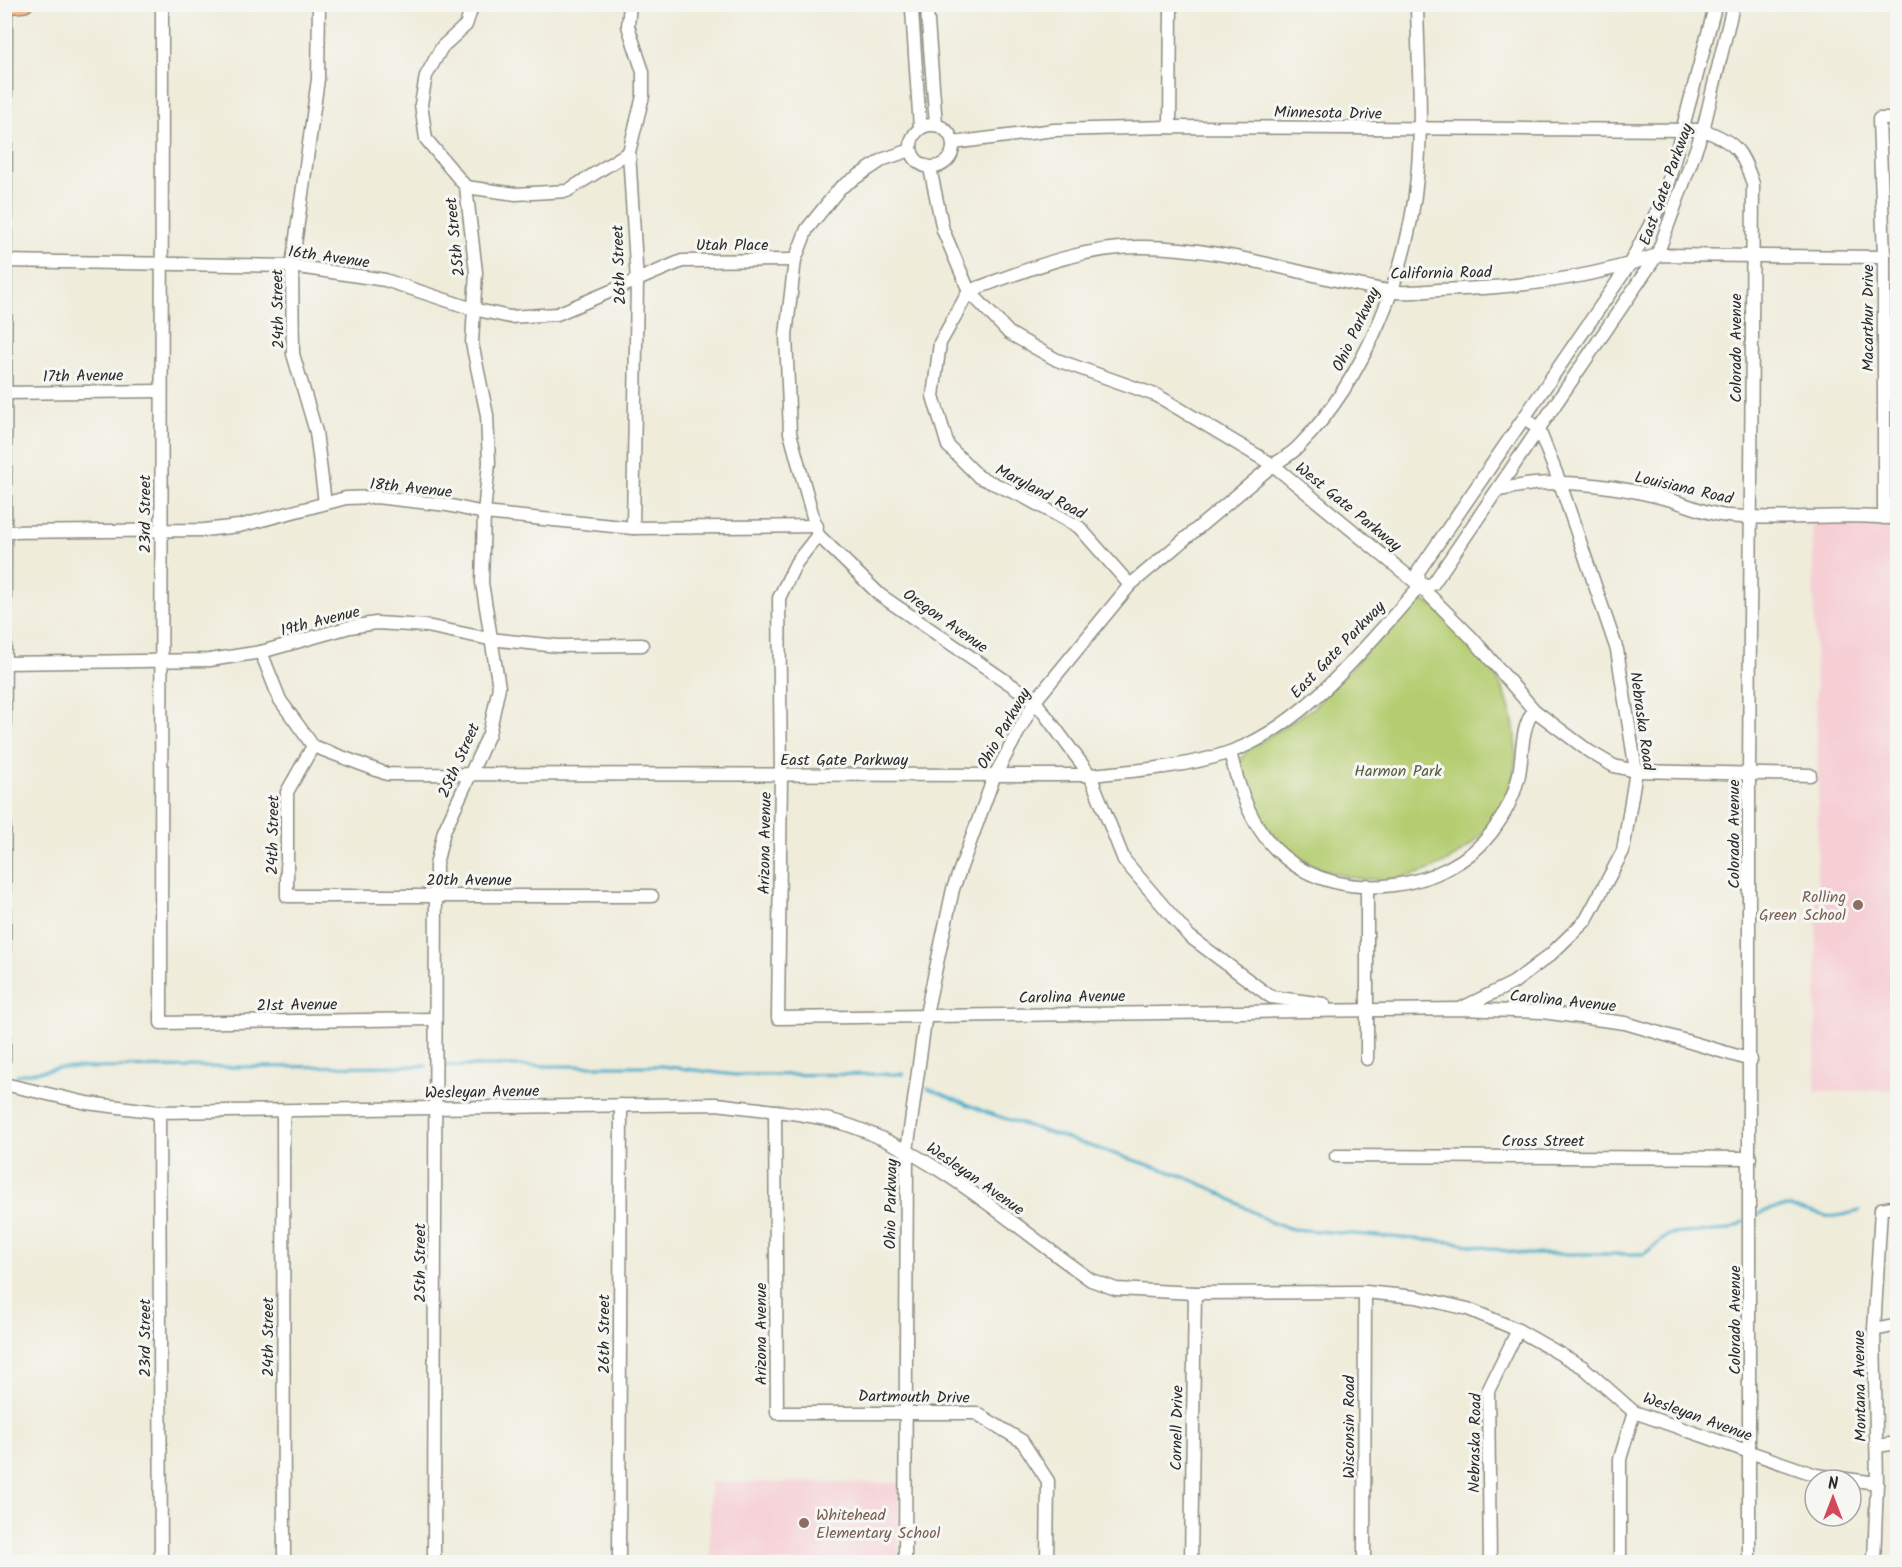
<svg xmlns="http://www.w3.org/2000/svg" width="1902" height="1567" font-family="Kalam,sans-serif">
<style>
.built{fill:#f6cfd5}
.green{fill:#b5cd71;stroke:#707c4e;stroke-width:1.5}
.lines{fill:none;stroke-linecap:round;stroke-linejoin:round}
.stream{stroke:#49acc9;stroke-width:3}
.minor-casing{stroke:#8d8c82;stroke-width:15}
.major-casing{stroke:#8d8c82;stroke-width:18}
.minor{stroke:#fff;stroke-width:12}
.major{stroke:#f8bd89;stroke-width:15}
.education-dot{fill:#8d6e63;stroke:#f6f6f2;stroke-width:2}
.labels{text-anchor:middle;stroke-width:6;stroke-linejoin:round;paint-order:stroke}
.street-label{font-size:16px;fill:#2b2b2b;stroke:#f6f6f2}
.park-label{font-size:16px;fill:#545c40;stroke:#f6f6f2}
.education-label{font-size:16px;fill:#785e54;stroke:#f6f6f2;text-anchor:end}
</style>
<rect width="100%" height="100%" fill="#f6f6f2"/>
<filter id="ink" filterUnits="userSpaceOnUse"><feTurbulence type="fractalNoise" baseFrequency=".0167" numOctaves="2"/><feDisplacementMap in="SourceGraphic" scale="12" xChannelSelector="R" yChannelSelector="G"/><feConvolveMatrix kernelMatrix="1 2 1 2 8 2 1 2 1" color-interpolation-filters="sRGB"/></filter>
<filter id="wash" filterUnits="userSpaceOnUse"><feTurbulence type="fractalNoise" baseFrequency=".008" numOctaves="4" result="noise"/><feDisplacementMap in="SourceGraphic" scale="24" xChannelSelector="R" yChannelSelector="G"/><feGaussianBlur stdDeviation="1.35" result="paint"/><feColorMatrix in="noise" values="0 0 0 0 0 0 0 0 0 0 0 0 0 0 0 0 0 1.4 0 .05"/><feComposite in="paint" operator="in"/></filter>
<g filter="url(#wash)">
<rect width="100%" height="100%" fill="#efecda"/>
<g class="built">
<path d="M1812 522 1897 525V1090L1815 1092 1818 788Z"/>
<path d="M710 1482 899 1483 898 1562H710Z"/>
</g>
<path class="green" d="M1420 600C1438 602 1478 653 1490 669 1503 684 1509 703 1513 722 1535 827 1427 905 1331 872 1303 863 1279 848 1263 822 1252 804 1239 780 1241 759L1249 749 1313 708 1411 605Z"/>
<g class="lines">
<g class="stream">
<path d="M442 1066H662L735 1075 903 1074"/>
<path d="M17 1075 58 1068 426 1066"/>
<path d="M928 1088 988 1113 1183 1176 1215 1190 1272 1223 1292 1229 1452 1242 1525 1254H1644L1670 1234 1728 1230 1743 1222"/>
<path d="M1759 1214C1786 1200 1799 1210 1826 1216 1836 1218 1850 1213 1859 1211"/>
</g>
</g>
</g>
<g filter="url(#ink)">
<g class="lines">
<defs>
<g id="minor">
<path d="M162 4 161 1023 433 1019"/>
<path d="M319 4 318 79 292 266 293 354 316 432 325 503"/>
<path d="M630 4 628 26 643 72V96L629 152 637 282 633 528"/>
<path d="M917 4 912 10 920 128"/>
<path d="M920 4 927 9 936 125"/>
<circle cx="932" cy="146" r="21"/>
<path d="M1170 127 1171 4"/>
<path d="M953 143 1054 130 1170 127 1703 130C1736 142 1742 151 1753 184L1749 774V1562"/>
<path d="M911 150 884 159 840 188 807 229 795 260 786 335 790 433 818 535 880 595 1035 701 1090 775 1124 860 1189 936 1271 997 1324 1004"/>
<path d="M930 168 943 230 969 291 1009 333 1057 360 1158 396 1273 465 1420 586 1473 639 1534 710 1590 752 1614 766 1636 771 1810 775"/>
<path d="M466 187 516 194 567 191 629 152"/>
<path d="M4 261 292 266 385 280 473 309 510 317 557 314 682 261 795 260"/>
<path d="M4 393 161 391"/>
<path d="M1500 490C1553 476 1614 485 1667 499 1687 504 1708 515 1728 516 1784 521 1842 512 1898 519"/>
<path d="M1884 518V257L1879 119H1898"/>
<path d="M4 532 204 530 239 526 346 498 376 497 447 505 484 513 633 528 817 526"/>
<path d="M818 535 796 563 779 598 781 775 778 1018 1461 1009 1542 1012 1625 1023 1751 1060"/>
<path d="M1130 585 1079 527 1024 497 979 477 948 446 933 396 940 343 969 291C1024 271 1080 247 1139 247 1223 246 1307 277 1389 291 1405 294 1423 291 1439 290 1511 288 1588 280 1657 255L1884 257"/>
<path d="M1420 586 1418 572 1629 265 1664 198 1715 7 1719 4"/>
<path d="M261 652 280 700 313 746 387 774 1090 775C1134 771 1188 767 1230 752 1306 725 1367 644 1420 586L1433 584 1657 255 1703 130 1732 10 1731 4"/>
<path d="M4 663 210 660 261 652 350 627 376 623 427 626 489 639 558 646 642 645"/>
<path d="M313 746 287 792V896H652"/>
<path d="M1230 752C1239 790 1252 830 1283 856 1340 906 1447 892 1492 832 1504 816 1513 799 1518 779 1524 755 1519 731 1534 710"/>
<path d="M1462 1008 1513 983 1550 955 1586 920 1623 851 1636 771 1617 650 1560 483 1539 430 1525 417"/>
<path d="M1367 1059V885"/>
<path d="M4 1060 6 4"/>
<path d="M4 1084 87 1103 159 1112 716 1104C755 1109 814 1113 851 1126 942 1158 1013 1226 1091 1280L1116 1289 1195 1293 1365 1292 1416 1297 1468 1309 1518 1330 1583 1367 1634 1412 1816 1475 1877 1483"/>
<path d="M283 1111 284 1562"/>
<path d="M775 1111 777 1413H976L1022 1441 1048 1481 1047 1562"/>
<path d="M159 1112 161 1562"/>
<path d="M1336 1156 1750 1158"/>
<path d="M1874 1330 1898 1325"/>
<path d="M1877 1446 1898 1443"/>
<path d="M434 1562 436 865 444 831 489 734 499 687 482 583 484 513 489 463 487 415 472 343 476 272 466 187 426 139 421 104 426 76 442 47 466 25 473 4"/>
<path d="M619 1562 621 1105"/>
<path d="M905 1562 907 1151 926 1014 953 889 994 777 1035 701 1130 585 1273 465C1282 459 1292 454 1299 446 1365 379 1408 271 1417 178 1423 122 1418 62 1417 4"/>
<path d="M1191 1562 1195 1293"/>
<path d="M1364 1562 1365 1292"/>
<path d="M1490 1562 1488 1391 1518 1330"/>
<path d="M1620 1562V1459L1634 1412"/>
<path d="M1874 1562 1877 1483 1874 1330 1881 1209 1898 1206"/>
</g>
<path id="major" d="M4 6 25 4"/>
</defs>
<use href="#minor" class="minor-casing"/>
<use href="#major" class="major-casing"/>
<use href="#minor" class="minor"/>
<use href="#major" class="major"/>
</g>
</g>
<g class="education-dot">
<circle cx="1858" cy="905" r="6"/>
<circle cx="804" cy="1523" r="6"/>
</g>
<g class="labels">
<g class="street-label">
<text transform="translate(1328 112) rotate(1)" y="6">Minnesota Drive</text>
<text transform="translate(1665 184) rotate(-70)" y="6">East Gate Parkway</text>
<text transform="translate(454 237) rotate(-96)" y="6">25th Street</text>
<text x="732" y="250">Utah Place</text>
<text transform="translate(329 256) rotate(8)" y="6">16th Avenue</text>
<text transform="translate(618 265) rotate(-92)" y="6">26th Street</text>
<text transform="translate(1441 272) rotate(-1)" y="6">California Road</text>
<text transform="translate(277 309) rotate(-91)" y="6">24th Street</text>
<text transform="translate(1867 318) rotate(-90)" y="6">Macarthur Drive</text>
<text transform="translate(1355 329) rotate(-65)" y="6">Ohio Parkway</text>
<text transform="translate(1735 348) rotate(-90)" y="6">Colorado Avenue</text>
<text transform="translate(83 375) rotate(-1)" y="6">17th Avenue</text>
<text transform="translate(411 487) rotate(6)" y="6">18th Avenue</text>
<text transform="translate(1684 487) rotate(13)" y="6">Louisiana Road</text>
<text transform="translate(1041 491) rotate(28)" y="6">Maryland Road</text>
<text transform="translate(1349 506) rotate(39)" y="6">West Gate Parkway</text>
<text transform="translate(144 514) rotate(-90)" y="6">23rd Street</text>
<text transform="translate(320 620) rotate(-14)" y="6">19th Avenue</text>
<text transform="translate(946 620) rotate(35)" y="6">Oregon Avenue</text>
<text transform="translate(1337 649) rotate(-46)" y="6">East Gate Parkway</text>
<text transform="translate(1643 721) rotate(82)" y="6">Nebraska Road</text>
<text transform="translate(1003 728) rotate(-60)" y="6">Ohio Parkway</text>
<text x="844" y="765">East Gate Parkway</text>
<text transform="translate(458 760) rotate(-66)" y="6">25th Street</text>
<text transform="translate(1733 834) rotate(-90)" y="6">Colorado Avenue</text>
<text transform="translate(272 835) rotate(-89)" y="6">24th Street</text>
<text transform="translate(764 843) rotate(-89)" y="6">Arizona Avenue</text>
<text x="469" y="885">20th Avenue</text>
<text transform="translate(1072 996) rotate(-1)" y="6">Carolina Avenue</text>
<text transform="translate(1563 1000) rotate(6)" y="6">Carolina Avenue</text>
<text transform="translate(297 1004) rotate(-1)" y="6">21st Avenue</text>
<text transform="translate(482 1091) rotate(-1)" y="6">Wesleyan Avenue</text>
<text x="1543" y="1146">Cross Street</text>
<text transform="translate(976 1178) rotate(35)" y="6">Wesleyan Avenue</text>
<text transform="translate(890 1204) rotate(-89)" y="6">Ohio Parkway</text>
<text transform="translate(419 1263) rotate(-90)" y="6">25th Street</text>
<text transform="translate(1734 1320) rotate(-90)" y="6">Colorado Avenue</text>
<text transform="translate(603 1334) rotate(-90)" y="6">26th Street</text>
<text transform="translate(760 1334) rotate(-90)" y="6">Arizona Avenue</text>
<text transform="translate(267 1337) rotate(-90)" y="6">24th Street</text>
<text transform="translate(144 1338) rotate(-90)" y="6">23rd Street</text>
<text transform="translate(1859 1386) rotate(-91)" y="6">Montana Avenue</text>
<text transform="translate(914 1396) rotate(1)" y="6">Dartmouth Drive</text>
<text transform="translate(1698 1416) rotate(20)" y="6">Wesleyan Avenue</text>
<text transform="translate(1348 1427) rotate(-90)" y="6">Wisconsin Road</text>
<text transform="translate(1176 1428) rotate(-89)" y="6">Cornell Drive</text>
<text transform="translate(1474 1443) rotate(-89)" y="6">Nebraska Road</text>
</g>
<g class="park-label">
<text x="1398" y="776">Harmon Park</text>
</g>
<g class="education-label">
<text x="1846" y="902">Rolling<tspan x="1846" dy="18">Green School</tspan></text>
<text x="816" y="1520" text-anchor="start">Whitehead<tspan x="816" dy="18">Elementary School</tspan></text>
</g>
</g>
<rect width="1902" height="1567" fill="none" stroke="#f6f6f2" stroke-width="24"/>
<g transform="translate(1833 1498)"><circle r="28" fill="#f6f6f2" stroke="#a5a5a2" stroke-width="1.5"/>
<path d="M0-4.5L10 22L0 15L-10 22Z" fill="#d1495b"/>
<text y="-9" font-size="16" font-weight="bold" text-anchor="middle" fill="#2b2b2b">N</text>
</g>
</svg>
